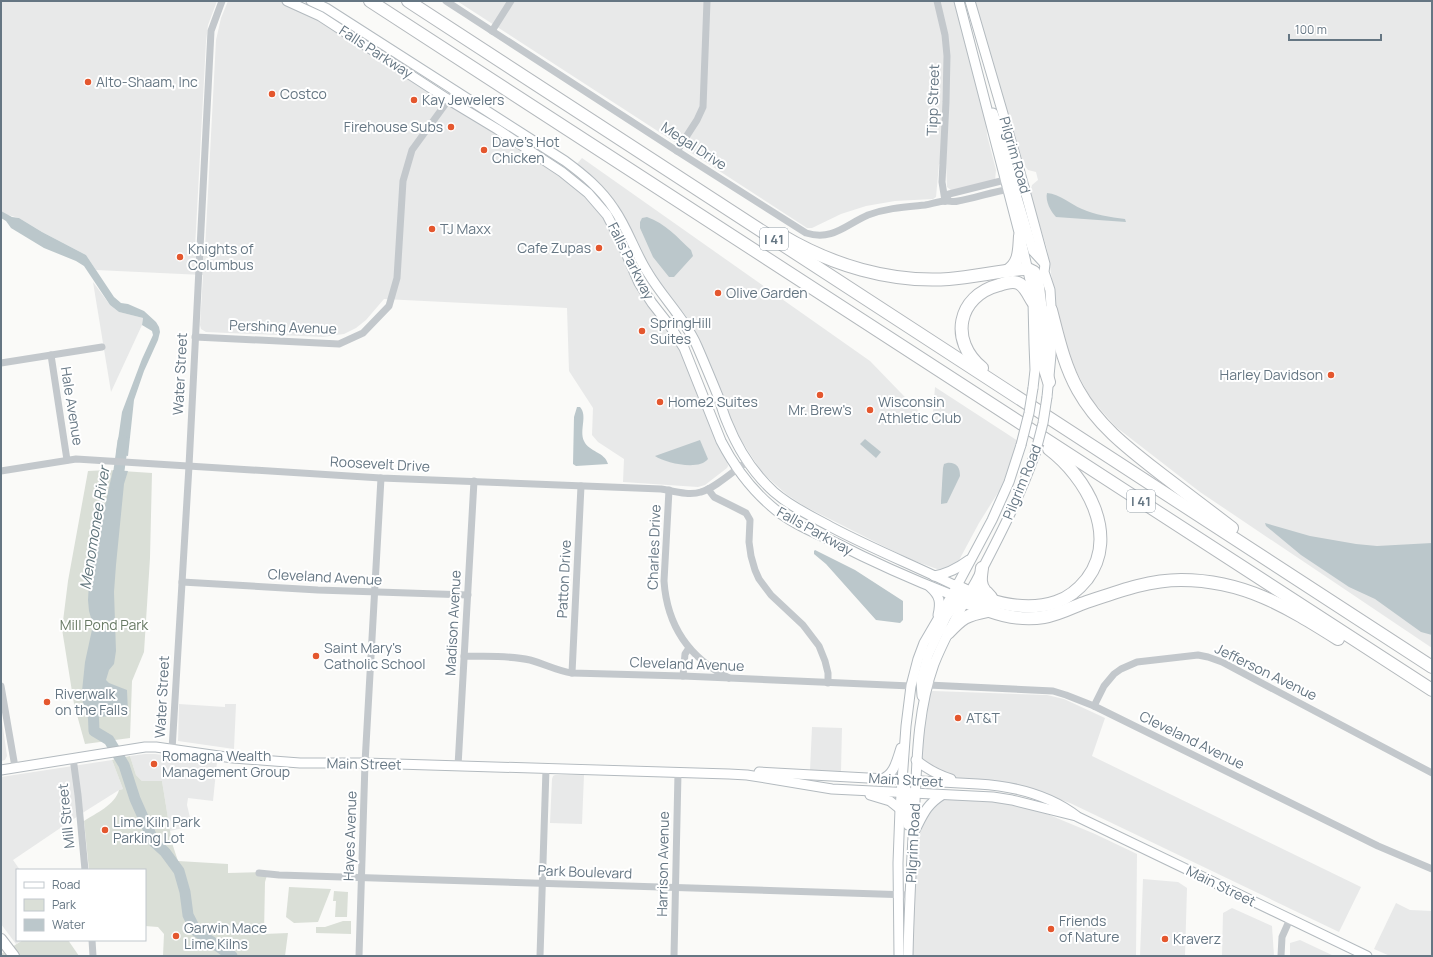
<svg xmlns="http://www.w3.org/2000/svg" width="1433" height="957" font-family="Manrope,sans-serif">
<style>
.built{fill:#e8e9e9}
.green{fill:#dadfd7}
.water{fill:#bbc7cb}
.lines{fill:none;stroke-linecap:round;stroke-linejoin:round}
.river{stroke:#bbc7cb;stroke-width:11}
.secondary-casing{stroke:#b3babf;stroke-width:11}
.primary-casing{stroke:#b5babe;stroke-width:12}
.highway-casing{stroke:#b4b9bd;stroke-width:14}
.street{stroke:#c3c8cc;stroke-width:7}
.secondary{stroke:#fff;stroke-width:9}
.primary{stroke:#fff;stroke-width:10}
.highway{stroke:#fff;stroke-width:12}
.secondary-bridge-casing{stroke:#b3babf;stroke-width:11;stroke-linecap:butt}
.secondary-bridge{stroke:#fff;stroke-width:9}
.poi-dot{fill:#e4572e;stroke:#fff;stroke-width:1.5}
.labels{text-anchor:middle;stroke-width:4;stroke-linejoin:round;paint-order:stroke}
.shield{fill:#fff;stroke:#939fa8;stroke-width:1}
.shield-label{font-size:13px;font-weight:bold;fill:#657683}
.street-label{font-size:14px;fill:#657683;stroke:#fff}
.poi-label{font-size:14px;fill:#657683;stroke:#fff;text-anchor:start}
.park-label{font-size:14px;fill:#687a64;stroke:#fff}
.water-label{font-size:15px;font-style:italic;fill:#60757c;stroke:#fff}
</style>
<rect width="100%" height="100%" fill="#fafaf8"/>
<g class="built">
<path d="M1 1H217L208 25 206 42 195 248 205 249 216 40 221 18 228 1H281L302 9 569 180 594 204 612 229 659 318 676 343 692 378 709 424 720 448 727 460 728 466 727 468 705 485 698 487 623 482 624 459 598 442 592 435 593 408 569 371 567 308 384 299 366 320 356 328 344 334 336 335 323 337 206 332 201 329 200 325 203 275 96 270 86 255 42 232 19 218 4 214 1 211Z"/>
<path d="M457 1H955L986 123 987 135 996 170 995 181 952 191 947 187 946 163 939 164 936 197 933 199 895 201 866 206 841 214 812 228H807Z"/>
<path d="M974 1H1432V648L1200 492 1116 427 1091 399 1074 367 1058 325 1053 285 1047 249 1030 193 1032 185 1038 180 1036 172 1028 170 1025 166 1020 153Z"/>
<path d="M582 158 870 361 932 425 935 387 1018 441 1010 466 999 491 979 523 957 564 947 570 937 569 909 559 804 506 786 494 767 477 759 468 736 432 729 417 710 364 692 325 683 312 666 293 645 260 630 227 616 203 604 188 591 175 576 165Z"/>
<path d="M93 282 110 305 119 312 143 318 142 325 111 392Z"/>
<path d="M933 691 1047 695 1064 699 1105 718 1092 756 1361 887 1339 932 1070 803 1036 791 954 777 923 766 921 754 924 717 930 692Z"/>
<path d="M179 704 225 707V704H236L234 749 178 741Z"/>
<path d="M1 714 7 756 5 760 1 761Z"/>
<path d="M812 727 842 728 841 772 810 771Z"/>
<path d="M145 754H155L217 762 213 801 188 798 187 805 192 826 170 831 162 781H142L136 775 130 756Z"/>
<path d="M112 760 123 789 119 790 84 812 13 860 20 870H17V940H23L16 944 1 924V777Z"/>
<path d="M555 775H584L582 824 550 823 552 779 553 776Z"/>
<path d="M939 799 1009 803 1040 811 1095 834 1137 854 1136 956H912L917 835 921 820Z"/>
<path d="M1143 879 1178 882 1187 888 1185 956H1140Z"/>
<path d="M1396 903 1410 910 1432 911V956H1390L1374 949Z"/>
<path d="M1232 908 1272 926 1274 956H1222L1223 913Z"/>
<path d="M1300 940 1334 956H1290V943Z"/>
</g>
<g class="green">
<path d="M107 470 152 473 150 558 144 652 132 681 130 738 85 744 74 704 62 629 68 581 88 471Z"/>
<path d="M130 756 136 775 142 781H162L172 843 178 861 228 864V873L268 872 265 882 264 934 288 933 285 956H163L164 934 158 927 145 926V870H89L84 821C96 813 115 805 119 790L123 789 112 760Z"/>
<path d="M289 887 331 889 318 922 294 923 286 917Z"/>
<path d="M334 891 348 892 347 917H335L336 901H333Z"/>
<path d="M343 921H351V934L316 933V927H325Z"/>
<path d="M23 940H68L79 956H1V954Z"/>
</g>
<g class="water">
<path d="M1047 193C1060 194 1070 204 1082 209 1095 215 1110 217 1125 219L1126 222 1056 217C1051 212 1045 201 1047 193Z"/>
<path d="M1 211 12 217 19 218 42 232 86 255 114 297 121 303 128 304 144 311 156 322 159 327 160 332 158 340 144 371 134 400 128 456 116 454 122 412 142 359 153 335 152 331 142 325 143 318 119 312 110 305 84 266 76 261 44 248 11 228 6 221 1 218Z"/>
<path d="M647 217C665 223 678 238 691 250L693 256 674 277H669L653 257 640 228V222L642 218Z"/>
<path d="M577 407H580C588 416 579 430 584 441 589 452 605 452 608 464L576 466 573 464 574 417Z"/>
<path d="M865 439 881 452 876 458 860 444Z"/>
<path d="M700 440 708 459C699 471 665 463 655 456Z"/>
<path d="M947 463C956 462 960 467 960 476L947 503 941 504V501L943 468 944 464Z"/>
<path d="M113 470 128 471 124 484 116 565 114 592 116 651 114 664 109 670 106 680 109 683 127 690 128 713 88 719 87 712 83 705 82 691 85 662 93 625 89 611 88 600 90 565 93 553 96 530 103 514Z"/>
<path d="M1265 523 1310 536 1356 544 1377 546 1432 543V635L1421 632 1375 599 1349 587 1301 555 1266 526Z"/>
<path d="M815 550 855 570 903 601V620L900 623 876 620 826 564 814 554V551Z"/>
</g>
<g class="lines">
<g class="river">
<path d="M117 485 123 441"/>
<path d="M93 705 94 731 109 740 124 765 135 799 154 842 165 852 179 871 185 892 188 915 196 931 232 956"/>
</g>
<defs>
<g id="secondary">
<path d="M287 1 320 16 449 100 497 129 562 172 588 193 607 215 622 244 639 283 652 303 670 326 684 348 721 441C734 466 750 488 771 506 789 522 811 531 832 541 871 561 911 579 952 595L965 602"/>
<path d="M311 1 326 8 565 161C584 175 601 189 614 209 628 229 635 253 648 273 663 298 685 319 697 346 704 362 711 379 718 396 721 404 723 413 727 422 737 447 753 473 774 492 791 507 813 517 833 528 873 549 915 566 956 586"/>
<path d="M959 1 1020 236 1030 280 1033 302 1034 344 1035 370 1033 388"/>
<path d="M970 1 1018 165 1045 264 1044 272 1050 290 1052 324 1051 355 1047 397"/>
<path d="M993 113 999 130 1010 172 1016 181 1024 187"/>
<path d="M1006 181 1015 191 1033 251 1044 263"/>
<path d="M934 576C948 574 958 568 969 560"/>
<path d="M930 587C940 596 941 602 938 615"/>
<path d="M922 696 921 681 928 655 946 617 959 598 958 593"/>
<path d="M916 760C927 769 938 775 951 779"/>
<path d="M1 770 145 747H156L233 758 300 763H365L729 774 747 775 832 789 993 797 1012 800 1076 816"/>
<path d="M759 772 978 784C1013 786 1050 795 1078 817L1367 956"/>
<path d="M881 779C894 776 897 760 901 748"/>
<path d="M906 789 908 793V825"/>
<path d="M870 795 890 801 900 809"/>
<path d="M914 832C923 815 926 805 942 795"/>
<path d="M899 956 898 863 900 809 906 726 911 686 918 659 924 643 952 595 992 520 1009 482 1021 445"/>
<path d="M908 956C909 904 912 853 915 802 917 755 918 709 934 664 945 636 960 610 975 583 997 541 1019 499 1035 454"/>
</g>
<path id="primary" d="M1 939 14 956"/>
<g id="highway">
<path d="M370 1 1432 690"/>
<path d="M408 1 1432 667"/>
<path d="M781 235C831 265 890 283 949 279 974 277 999 271 1024 269H1028L1034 272 1037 279 1043 327 1044 366 1049 382"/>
<path d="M1007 271C1020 263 1019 250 1020 236"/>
<path d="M1051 310C1058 337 1064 365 1078 390 1098 426 1129 449 1161 474 1185 492 1208 510 1232 528"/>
<path d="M982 368C949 341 957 296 999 285 1005 283 1014 280 1020 284 1026 288 1029 296 1033 302"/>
<path d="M982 568C981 576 979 584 985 591 988 594 991 596 993 601"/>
<path d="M956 586C986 601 1023 613 1056 602 1068 598 1079 589 1087 579 1120 535 1086 477 1049 449"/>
<path d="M965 602C990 612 1016 622 1044 617 1057 615 1069 609 1081 604 1114 593 1146 580 1181 580 1244 580 1287 607 1338 639"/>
<path d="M948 633C962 618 966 615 987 611"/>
</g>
</defs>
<use href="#secondary" class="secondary-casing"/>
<use href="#primary" class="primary-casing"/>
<use href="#highway" class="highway-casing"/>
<g class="street">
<path d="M446 1 677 151 806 233C833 241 845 225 868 215 887 208 905 207 925 205 932 204 939 201 946 201 950 201 954 202 958 201 976 198 994 191 1012 189"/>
<path d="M937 1 945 35 947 56 946 102 942 182 945 201"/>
<path d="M492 31 511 1"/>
<path d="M677 151 697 120 703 107 707 1"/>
<path d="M945 201 949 194 1009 179"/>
<path d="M195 337 339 344 363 333 389 306 397 278 403 181 412 150 455 91"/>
<path d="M51 355 67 460"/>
<path d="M1 363 102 347"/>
<path d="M1 471 76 459 381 478 661 489C673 491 689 496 701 492 714 489 736 469 748 461"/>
<path d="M708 489 714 497 746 513 750 520 749 542 751 556 755 570 759 579 771 595 803 625 819 646 825 661 828 673V683"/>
<path d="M669 490 664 581C667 625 689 658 729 678"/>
<path d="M182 582 318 590 468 595"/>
<path d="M464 656C485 657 509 655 530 660 545 664 557 671 572 673L683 676 911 686"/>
<path d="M572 673 581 486"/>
<path d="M683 676 685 654 689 648"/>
<path d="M928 685 1053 691 1066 695 1094 706 1378 846 1432 869"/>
<path d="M1 686 15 767"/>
<path d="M1094 706 1104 686 1114 674 1121 669 1137 662 1198 655 1208 657 1222 662 1432 773"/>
<path d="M172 750 189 466 211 31 222 1"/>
<path d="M73 758 78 795 85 870"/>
<path d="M458 766 474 481"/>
<path d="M259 873 279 875 910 895"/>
<path d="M92 940 93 956"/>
<path d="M359 956 365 763 381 478"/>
<path d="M540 956 546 769"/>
<path d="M674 956 678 773"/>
<path d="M1281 956 1282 937 1290 919"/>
</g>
<use href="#secondary" class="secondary"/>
<use href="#primary" class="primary"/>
<use href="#highway" class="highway"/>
<defs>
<g id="secondary-bridge">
<path d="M1021 445 1029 413 1033 388"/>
<path d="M1035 454 1043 423 1047 397"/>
</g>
</defs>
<use href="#secondary-bridge" class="secondary-bridge-casing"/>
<use href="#secondary-bridge" class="secondary-bridge"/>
</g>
<g class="poi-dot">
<circle cx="88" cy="82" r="4"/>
<circle cx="272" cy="94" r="4"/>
<circle cx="414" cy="100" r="4"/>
<circle cx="451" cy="127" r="4"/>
<circle cx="484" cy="150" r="4"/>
<circle cx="432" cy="229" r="4"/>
<circle cx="599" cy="248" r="4"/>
<circle cx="180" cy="257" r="4"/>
<circle cx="718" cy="293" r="4"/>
<circle cx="642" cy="331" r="4"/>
<circle cx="1331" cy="375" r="4"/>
<circle cx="820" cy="395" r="4"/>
<circle cx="660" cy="402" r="4"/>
<circle cx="870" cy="410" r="4"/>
<circle cx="316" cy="656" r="4"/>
<circle cx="47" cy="702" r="4"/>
<circle cx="958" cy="718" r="4"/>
<circle cx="154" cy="764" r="4"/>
<circle cx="105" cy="830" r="4"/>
<circle cx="1051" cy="929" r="4"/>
<circle cx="176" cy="936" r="4"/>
<circle cx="1165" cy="939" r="4"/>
</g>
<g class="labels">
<g class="shield">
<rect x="760" y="228" width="28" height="22" rx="3"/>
<rect x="1127" y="490" width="28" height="22" rx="3"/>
</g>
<g class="shield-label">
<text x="774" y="244">I 41</text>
<text x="1141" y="506">I 41</text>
</g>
<g class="street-label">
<text transform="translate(376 52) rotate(33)" y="5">Falls Parkway</text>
<text transform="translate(933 100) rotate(-88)" y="5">Tipp Street</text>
<text transform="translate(694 146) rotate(33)" y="5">Megal Drive</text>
<text transform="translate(1015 155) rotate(74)" y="5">Pilgrim Road</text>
<text transform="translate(631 261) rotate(63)" y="5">Falls Parkway</text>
<text transform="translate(283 327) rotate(2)" y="5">Pershing Avenue</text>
<text transform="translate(180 374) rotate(-87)" y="5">Water Street</text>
<text transform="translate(72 406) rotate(81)" y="5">Hale Avenue</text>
<text transform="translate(380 464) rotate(3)" y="5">Roosevelt Drive</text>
<text transform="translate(1022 482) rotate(-68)" y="5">Pilgrim Road</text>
<text transform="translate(815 531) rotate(29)" y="5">Falls Parkway</text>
<text transform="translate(654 547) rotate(-88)" y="5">Charles Drive</text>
<text transform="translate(325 577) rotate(3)" y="5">Cleveland Avenue</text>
<text transform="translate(564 579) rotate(-87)" y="5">Patton Drive</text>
<text transform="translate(453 623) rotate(-87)" y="5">Madison Avenue</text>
<text transform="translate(687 664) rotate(2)" y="5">Cleveland Avenue</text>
<text transform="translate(1266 672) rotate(26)" y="5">Jefferson Avenue</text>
<text transform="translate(162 697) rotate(-87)" y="5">Water Street</text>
<text transform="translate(1192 740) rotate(26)" y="5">Cleveland Avenue</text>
<text transform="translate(364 764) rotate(1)" y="5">Main Street</text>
<text transform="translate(906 780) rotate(3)" y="5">Main Street</text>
<text transform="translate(66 816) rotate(-96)" y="5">Mill Street</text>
<text transform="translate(350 836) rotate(-88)" y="5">Hayes Avenue</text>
<text transform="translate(913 843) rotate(-87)" y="5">Pilgrim Road</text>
<text transform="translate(663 864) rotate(-89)" y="5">Harrison Avenue</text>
<text transform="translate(585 872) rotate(2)" y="5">Park Boulevard</text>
<text transform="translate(1221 886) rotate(26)" y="5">Main Street</text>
</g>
<g class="poi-label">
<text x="96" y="87">Alto-Shaam, Inc</text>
<text x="280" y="99">Costco</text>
<text x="422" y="105">Kay Jewelers</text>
<text x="443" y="132" text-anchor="end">Firehouse Subs</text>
<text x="492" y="147">Dave's Hot<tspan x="492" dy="16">Chicken</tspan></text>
<text x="440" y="234">TJ Maxx</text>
<text x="591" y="253" text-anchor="end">Cafe Zupas</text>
<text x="188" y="254">Knights of<tspan x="188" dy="16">Columbus</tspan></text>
<text x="726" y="298">Olive Garden</text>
<text x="650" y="328">SpringHill<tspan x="650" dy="16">Suites</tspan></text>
<text x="1323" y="380" text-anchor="end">Harley Davidson</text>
<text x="668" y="407">Home2 Suites</text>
<text x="878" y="407">Wisconsin<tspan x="878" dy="16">Athletic Club</tspan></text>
<text x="820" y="415" text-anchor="middle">Mr. Brew's</text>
<text x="324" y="653">Saint Mary's<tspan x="324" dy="16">Catholic School</tspan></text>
<text x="55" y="699">Riverwalk<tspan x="55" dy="16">on the Falls</tspan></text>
<text x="966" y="723">AT&amp;T</text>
<text x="162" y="761">Romagna Wealth<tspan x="162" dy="16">Management Group</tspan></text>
<text x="113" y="827">Lime Kiln Park<tspan x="113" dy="16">Parking Lot</tspan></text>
<text x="1059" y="926">Friends<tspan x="1059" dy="16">of Nature</tspan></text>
<text x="184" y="933">Garwin Mace<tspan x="184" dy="16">Lime Kilns</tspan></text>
<text x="1173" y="944">Kraverz</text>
</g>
<g class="park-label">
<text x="104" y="630">Mill Pond Park</text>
</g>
<g class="water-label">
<text transform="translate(95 528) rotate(-81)" y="5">Menomonee River</text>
</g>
</g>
<rect width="1433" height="957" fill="none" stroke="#657683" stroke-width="4"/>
<rect x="16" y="869" width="130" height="72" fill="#ffffff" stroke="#c1c8cd"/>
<rect x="24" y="882" width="20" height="6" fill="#ffffff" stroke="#c1c8cd"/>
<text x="52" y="889" font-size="12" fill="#657683">Road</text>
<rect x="24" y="899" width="20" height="12" fill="#dadfd7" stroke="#c1c8cd"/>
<text x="52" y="909" font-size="12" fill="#657683">Park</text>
<rect x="24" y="919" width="20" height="12" fill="#bbc7cb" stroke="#c1c8cd"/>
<text x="52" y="929" font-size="12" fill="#657683">Water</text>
<path d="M1289 34v6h92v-6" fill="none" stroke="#657683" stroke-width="2"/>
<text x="1295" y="34" font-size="12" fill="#657683" stroke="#ffffff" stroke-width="3" paint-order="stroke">100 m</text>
</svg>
